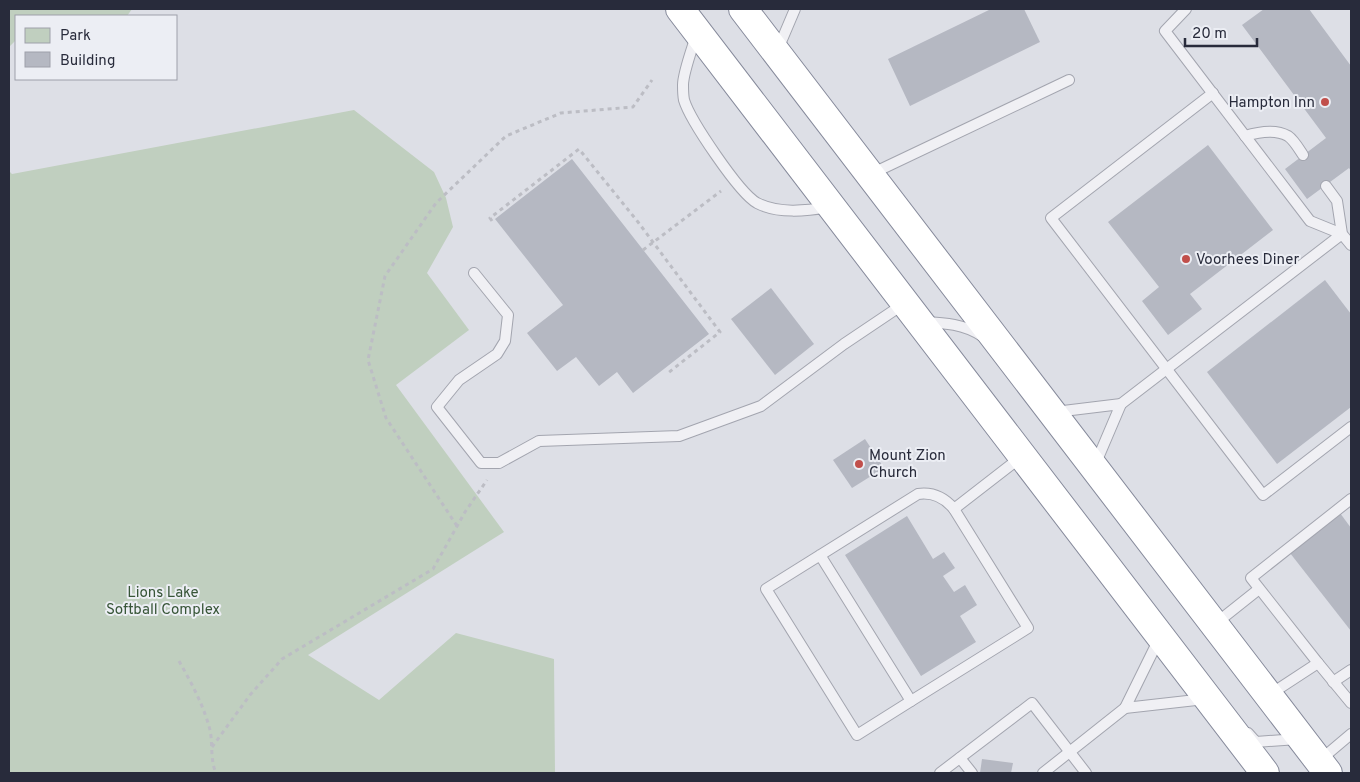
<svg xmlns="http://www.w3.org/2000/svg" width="1360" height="782" font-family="Overpass,sans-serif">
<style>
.green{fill:#c0cfbf}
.building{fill:#b5b8c2}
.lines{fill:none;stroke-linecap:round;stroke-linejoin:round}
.lane-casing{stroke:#a3a5af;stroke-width:12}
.highway-casing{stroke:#868a9b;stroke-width:30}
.path{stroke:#bcbdc4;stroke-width:3;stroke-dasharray:4 4;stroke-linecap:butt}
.lane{stroke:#f0f0f4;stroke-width:10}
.highway{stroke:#fff;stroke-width:28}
.poi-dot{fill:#c14f4b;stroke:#eceef4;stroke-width:2}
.labels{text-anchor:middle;stroke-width:4;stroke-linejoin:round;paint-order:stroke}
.poi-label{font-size:15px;fill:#282b3b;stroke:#eceef4;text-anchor:start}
.park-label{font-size:15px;fill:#375537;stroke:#eceef4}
</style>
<rect width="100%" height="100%" fill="#dddfe6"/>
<g class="green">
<path d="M9 9H132L127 16H16V40L9 47Z"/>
<path d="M354 110 434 172 446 198 453 227 427 273 469 330 396 385 504 532 308 655 379 700 456 633 554 659 555 773H9V171L12 174Z"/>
</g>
<g class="building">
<path d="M991 9H1024L1040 42 910 106 888 59Z"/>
<path d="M1264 9H1309L1351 66V171L1349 168 1307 199 1285 169 1326 138 1242 25Z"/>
<path d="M1208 145 1273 230 1190 294 1202 309 1168 335 1142 301 1159 287 1108 222Z"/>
<path d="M572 159 709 334 633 393 617 372 599 386 576 357 557 371 527 333 563 305 495 219Z"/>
<path d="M1325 280 1351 314V407L1277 464 1207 372Z"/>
<path d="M771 288 814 344 775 375 731 319Z"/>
<path d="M865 439 884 468 852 488 833 460Z"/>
<path d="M1340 513 1351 528V631L1290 553Z"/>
<path d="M907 516 933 559 944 552 955 568 943 576 954 592 965 585 977 605 960 616 976 642 921 676 845 555Z"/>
<path d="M982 759 1013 763 1011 773H980Z"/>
</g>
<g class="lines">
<defs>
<g id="lane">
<path d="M696 36C692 49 683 73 683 85 683 89 683 95 684 100 690 120 739 193 757 203 778 214 806 211 829 207"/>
<path d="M778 49 795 9"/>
<path d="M1213 93 1051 218 1263 495 1351 427"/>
<path d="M1245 136C1258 132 1276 129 1288 136 1294 140 1299 149 1303 155"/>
<path d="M871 174 1069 80"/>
<path d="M1326 186 1337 201 1342 234 1351 245"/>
<path d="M474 273 508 315 505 341 497 354 459 380 437 407 481 463H499L539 441 679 436 761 406 844 344 905 303"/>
<path d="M924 322C945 323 964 324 982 336"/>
<path d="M1121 404 1342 234 1310 221 1165 31 1186 9"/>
<path d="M1055 412 1121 404 1095 465"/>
<path d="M820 555 911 701 857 735 766 589 918 494C933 492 944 497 954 509L1021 457"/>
<path d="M1215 624 1259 589"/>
<path d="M1159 639 1125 708 1205 699"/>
<path d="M1318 663 1351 703"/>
<path d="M1333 682 1351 670"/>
<path d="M1269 695 1318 663 1251 578 1351 499"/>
<path d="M911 701 1028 628 954 509"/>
<path d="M1248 733 1256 742 1298 739"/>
<path d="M960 758 972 773"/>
<path d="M1319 761 1351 734"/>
<path d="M940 773 1032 703 1086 773"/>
<path d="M1043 773 1125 708"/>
</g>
<g id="highway">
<path d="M680 9 1265 773"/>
<path d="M743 9 1328 773"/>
</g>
</defs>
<use href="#lane" class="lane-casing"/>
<use href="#highway" class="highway-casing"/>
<g class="path">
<path d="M492 221 490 218 579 149 638 222 720 332 668 373"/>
<path d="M643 250 721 191"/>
<path d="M457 526 386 418 368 360 385 276 436 203 506 136 561 113 633 107 652 80"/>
<path d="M179 661C191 682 204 706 210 730 213 744 210 760 216 773"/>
<path d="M212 747 250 695 282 659 433 569 465 512 487 480"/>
</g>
<use href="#lane" class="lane"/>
<use href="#highway" class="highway"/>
</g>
<g class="poi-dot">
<circle cx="1325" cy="102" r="5"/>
<circle cx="1186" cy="259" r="5"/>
<circle cx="859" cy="464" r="5"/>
</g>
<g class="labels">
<g class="poi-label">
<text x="1315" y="107" text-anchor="end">Hampton Inn</text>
<text x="1196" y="264">Voorhees Diner</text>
<text x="869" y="460">Mount Zion<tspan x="869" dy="17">Church</tspan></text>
</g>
<g class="park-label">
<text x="163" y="597">Lions Lake<tspan x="163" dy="17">Softball Complex</tspan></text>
</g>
</g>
<rect width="1360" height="782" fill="none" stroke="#282b3b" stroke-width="20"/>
<rect x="15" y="15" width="162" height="65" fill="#eceef4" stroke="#9ea0aa"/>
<rect x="25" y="28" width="25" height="15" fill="#c0cfbf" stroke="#9ea0aa"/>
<text x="60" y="40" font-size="15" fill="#282b3b">Park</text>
<rect x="25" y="52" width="25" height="15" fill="#b5b8c2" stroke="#9ea0aa"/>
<text x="60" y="65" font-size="15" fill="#282b3b">Building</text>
<path d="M1185 38v8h72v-8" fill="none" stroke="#282b3b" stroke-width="2.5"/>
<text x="1192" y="38" font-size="15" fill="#282b3b" stroke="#eceef4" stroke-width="4" paint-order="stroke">20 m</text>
</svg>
